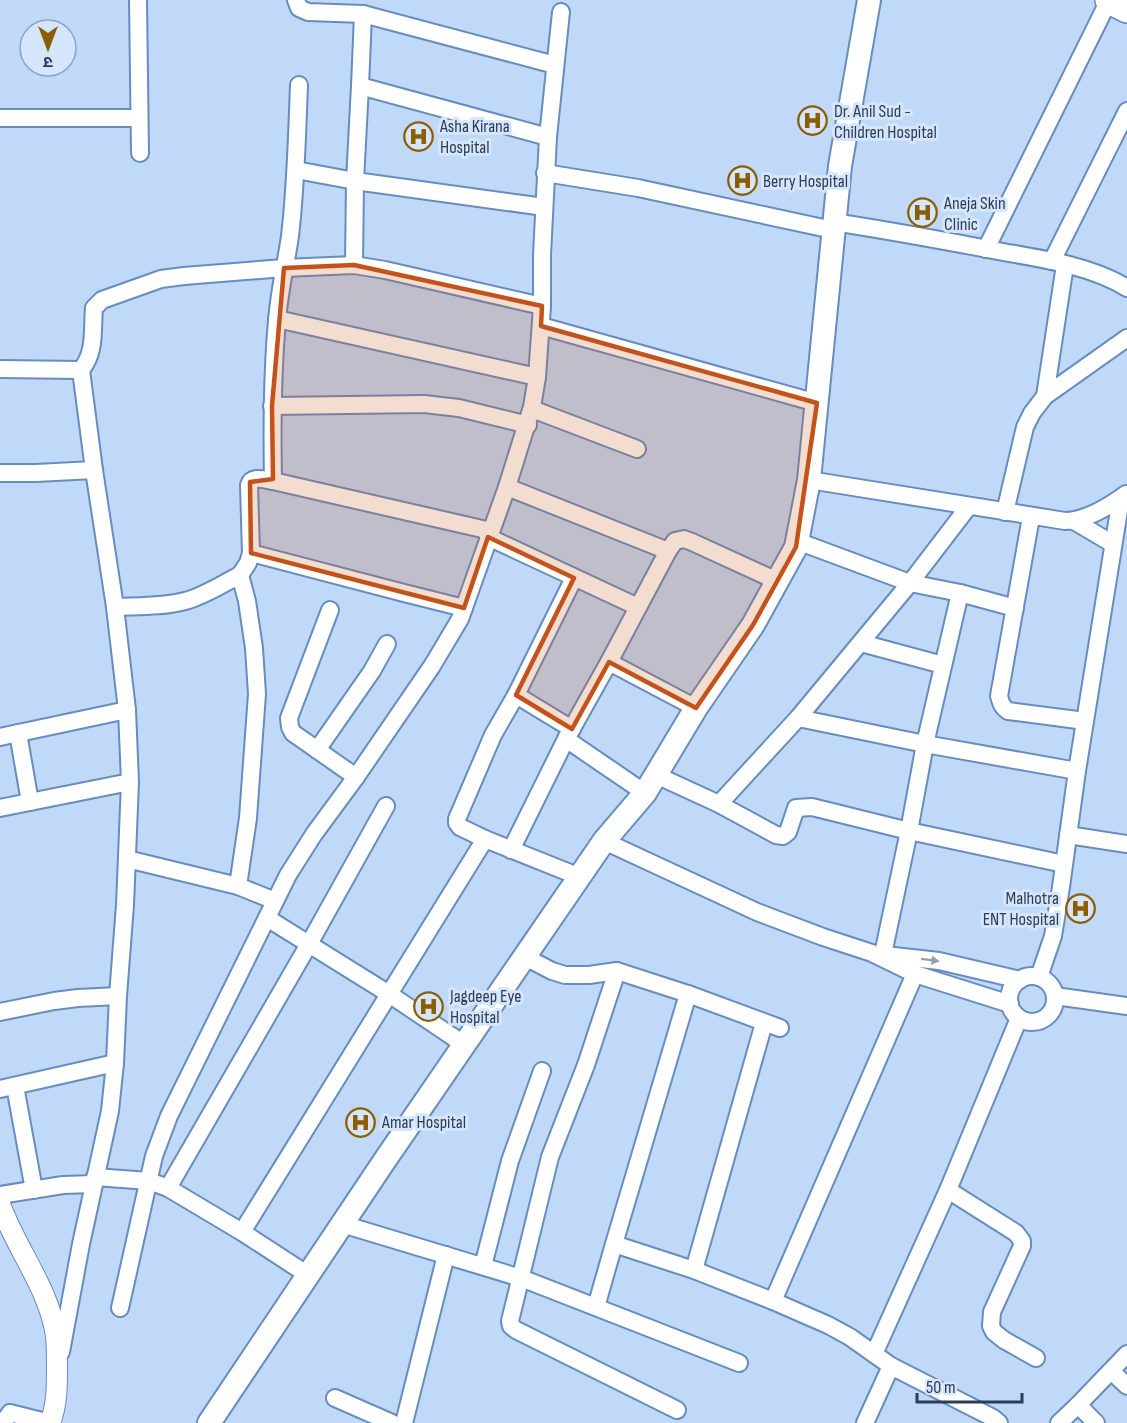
<svg xmlns="http://www.w3.org/2000/svg" width="1127" height="1423" font-family="'Sofia Sans Condensed','Noto Sans Devanagari',sans-serif">
<style>
.lines{fill:none;stroke-linecap:round;stroke-linejoin:round}
.minor-casing{stroke:#678cbe;stroke-width:20}
.tertiary-casing{stroke:#678cbe;stroke-width:22}
.secondary-casing{stroke:#678cbe;stroke-width:26}
.trunk-casing{stroke:#678cbe;stroke-width:30}
.minor{stroke:#fff;stroke-width:16}
.tertiary{stroke:#fff;stroke-width:20}
.secondary{stroke:#fff;stroke-width:22}
.trunk{stroke:#fff;stroke-width:27}
.oneway{fill:#969ea8}
.marked{fill:#c3531a;fill-opacity:0.2;stroke:#c3531a;stroke-width:4.5;stroke-linejoin:round}
.labels{text-anchor:middle;stroke-width:6;stroke-linejoin:round;paint-order:stroke}
.poi-label{font-size:18px;fill:#2d3d52;stroke:#d5e5fb;text-anchor:start}
</style>
<rect width="100%" height="100%" fill="#c1d9f9"/>
<g class="lines">
<defs>
<g id="minor">
<path d="M138 0 140 153"/>
<path d="M296 0 299 8 308 12 363 14 360 86 548 137"/>
<path d="M363 14 555 65"/>
<path d="M0 118H139"/>
<path d="M296 170 355 181 544 207"/>
<path d="M545 173 638 188 833 230"/>
<path d="M834 222C891 231 947 241 1003 252 1043 259 1092 266 1127 288"/>
<path d="M986 249 1109 0"/>
<path d="M1052 261 1127 111"/>
<path d="M354 265 355 181 360 86"/>
<path d="M277 319 537 377"/>
<path d="M541 326 817 403"/>
<path d="M0 369 81 370"/>
<path d="M1045 396 1065 265"/>
<path d="M272 406 424 404 459 408 528 425"/>
<path d="M532 409 637 449"/>
<path d="M0 473H36L94 470"/>
<path d="M809 480 1065 521C1085 521 1110 506 1126 494"/>
<path d="M273 481C272 428 272 375 277 321 279 292 286 264 290 236 296 186 297 135 299 85"/>
<path d="M507 487 668 551"/>
<path d="M1005 512 1025 427 1032 413 1045 396 1127 338"/>
<path d="M1031 517 999 696C1001 703 1002 707 1008 711L1085 721"/>
<path d="M1074 521 1113 544"/>
<path d="M488 537 638 607"/>
<path d="M797 541 910 583 960 593 1015 608"/>
<path d="M251 553 404 593 464 608"/>
<path d="M240 575 248 563 251 553 249 485C252 475 265 480 273 481L491 531"/>
<path d="M574 578 516 695 493 735 457 819V823L460 827 485 839 580 877"/>
<path d="M115 607C138 606 163 607 185 601 204 596 222 584 240 575L247 601 254 648 257 694 248 818 238 886"/>
<path d="M330 610 289 718 290 727 293 733 356 777"/>
<path d="M861 643 943 665"/>
<path d="M609 662 696 708"/>
<path d="M516 695 572 729"/>
<path d="M798 718 925 744 1077 771"/>
<path d="M18 733 30 802"/>
<path d="M0 737 127 710"/>
<path d="M566 739 645 793"/>
<path d="M317 750 372 671 387 644"/>
<path d="M656 775 719 804 776 835 783 836 788 832 796 808 812 807 909 831 1064 864"/>
<path d="M719 804 798 718 910 583 969 506"/>
<path d="M0 808 130 782"/>
<path d="M1068 835 1127 844"/>
<path d="M604 841 757 912 823 937 872 953 915 974 1010 1004"/>
<path d="M511 850 566 739 609 662 668 551 675 541 684 539 692 542 777 581"/>
<path d="M127 859 238 886 275 901"/>
<path d="M267 918 389 994 465 1045"/>
<path d="M883 954 909 831 925 744 960 593"/>
<path d="M885 955 939 961 1020 980"/>
<path d="M525 957 552 971 565 975H589L617 971 688 994 780 1028"/>
<path d="M617 971 586 1065 550 1157 510 1321 511 1326 516 1330 677 1410"/>
<circle cx="1032" cy="999" r="23"/>
<path d="M1039 977 1053 936 1061 887 1077 771 1121 498"/>
<path d="M688 994 614 1244 694 1270 773 1301 828 1325 850 1337 891 1366 993 1418 999 1423"/>
<path d="M1055 996 1127 1006"/>
<path d="M0 1012 54 1001 78 998 118 996"/>
<path d="M15 1086 34 1190"/>
<path d="M0 1089 115 1063"/>
<path d="M95 1177 149 1181 168 1188 242 1232 308 1275"/>
<path d="M168 1188 309 944 386 806"/>
<path d="M948 1190 1016 1233 1022 1241V1246L992 1312 991 1326 994 1332 1004 1340 1036 1358"/>
<path d="M0 1195 63 1185 94 1184"/>
<path d="M342 1224 521 1278 739 1363"/>
<path d="M242 1232 485 839"/>
<path d="M483 1266 510 1161 542 1071"/>
<path d="M694 1270 764 1023"/>
<path d="M773 1301 915 974"/>
<path d="M596 1307 614 1244"/>
<path d="M120 1308 154 1156 169 1116 288 875 314 834 356 777 432 666 460 619 507 487 532 407 537 377 542 306V255L548 137 561 12"/>
<path d="M61 1352 81 1244 110 1111 115 1063 118 996 125 905 130 782 127 710 115 607 94 470 81 370C96 352 92 330 94 308L102 300 161 279 184 276 284 268 354 265 385 270 542 306"/>
<path d="M874 1354 948 1190 1019 1018"/>
<path d="M1111 1371 1127 1386"/>
<path d="M335 1398 392 1423"/>
<path d="M1078 1405 1096 1423"/>
<path d="M3 1423 10 1413 50 1423"/>
<path d="M404 1423 446 1255"/>
<path d="M865 1423 891 1366"/>
<path d="M1059 1423 1078 1405 1127 1354"/>
</g>
<path id="tertiary" d="M0 1204C16 1249 49 1288 56 1336 57 1346 57 1358 57 1368 57 1387 57 1405 50 1423"/>
<path id="secondary" d="M209 1423 385 1160 604 841 645 793 696 708 753 625 796 547 809 480 840 166 869 0"/>
<path id="trunk" d="M1109 0 1127 9"/>
</defs>
<use href="#minor" class="minor-casing"/>
<use href="#tertiary" class="tertiary-casing"/>
<use href="#secondary" class="secondary-casing"/>
<use href="#trunk" class="trunk-casing"/>
<use href="#minor" class="minor"/>
<use href="#tertiary" class="tertiary"/>
<use href="#secondary" class="secondary"/>
<use href="#trunk" class="trunk"/>
</g>
<defs><path id="oneway-solid" d="M-6-.8H1V-3.2L6.5 0L1 3.2V.8H-6Z" transform="scale(1.5)"/></defs>
<use class="oneway" href="#oneway-solid" transform="translate(930 960) rotate(7)"/>
<path class="marked" d="M354 265 542 306 541 326 817 403 796 547 753 625 696 708 609 662 572 729 516 695 574 578 488 537 464 608 251 553 250 482 273 479 272 406 284 268Z"/>
<defs>
<symbol id="hospital-ring" viewBox="-11 -11 22 22"><circle r="9.5" fill="#d5e5fb" stroke="#8b5e02" stroke-width="1.5"/><path d="M-5-5h3v3.5h4V-5h3V5h-3V1.5h-4V5h-3Z" fill="#8b5e02"/></symbol>
</defs>
<g fill-rule="evenodd">
<use href="#hospital-ring" x="796" y="104" width="33" height="33"/>
<use href="#hospital-ring" x="402" y="120" width="33" height="33"/>
<use href="#hospital-ring" x="726" y="164" width="33" height="33"/>
<use href="#hospital-ring" x="906" y="196" width="33" height="33"/>
<use href="#hospital-ring" x="1064" y="892" width="33" height="33"/>
<use href="#hospital-ring" x="412" y="990" width="33" height="33"/>
<use href="#hospital-ring" x="344" y="1106" width="33" height="33"/>
</g>
<g class="labels">
<g class="poi-label">
<text x="834" y="117">Dr. Anil Sud -<tspan x="834" dy="21">Children Hospital</tspan></text>
<text x="440" y="132">Asha Kirana<tspan x="440" dy="21">Hospital</tspan></text>
<text x="763" y="187">Berry Hospital</text>
<text x="944" y="209">Aneja Skin<tspan x="944" dy="21">Clinic</tspan></text>
<text x="1059" y="904" text-anchor="end">Malhotra<tspan x="1059" dy="21">ENT Hospital</tspan></text>
<text x="450" y="1002">Jagdeep Eye<tspan x="450" dy="21">Hospital</tspan></text>
<text x="382" y="1128">Amar Hospital</text>
</g>
</g>
<g transform="translate(48 48) rotate(180)"><circle r="28" fill="#d5e5fb" stroke="#92a2b7" stroke-width="1.5"/>
<path d="M0-4.5L10 22L0 15L-10 22Z" fill="#8b5e02"/>
<text y="-9" font-size="16" font-weight="bold" text-anchor="middle" fill="#2d3d52">उ</text>
</g>
<path d="M917 1393v9h105v-9" fill="none" stroke="#2d3d52" stroke-width="3"/>
<text x="926" y="1393" font-size="18" fill="#2d3d52" stroke="#d5e5fb" stroke-width="4.5" paint-order="stroke">50 m</text>
</svg>
